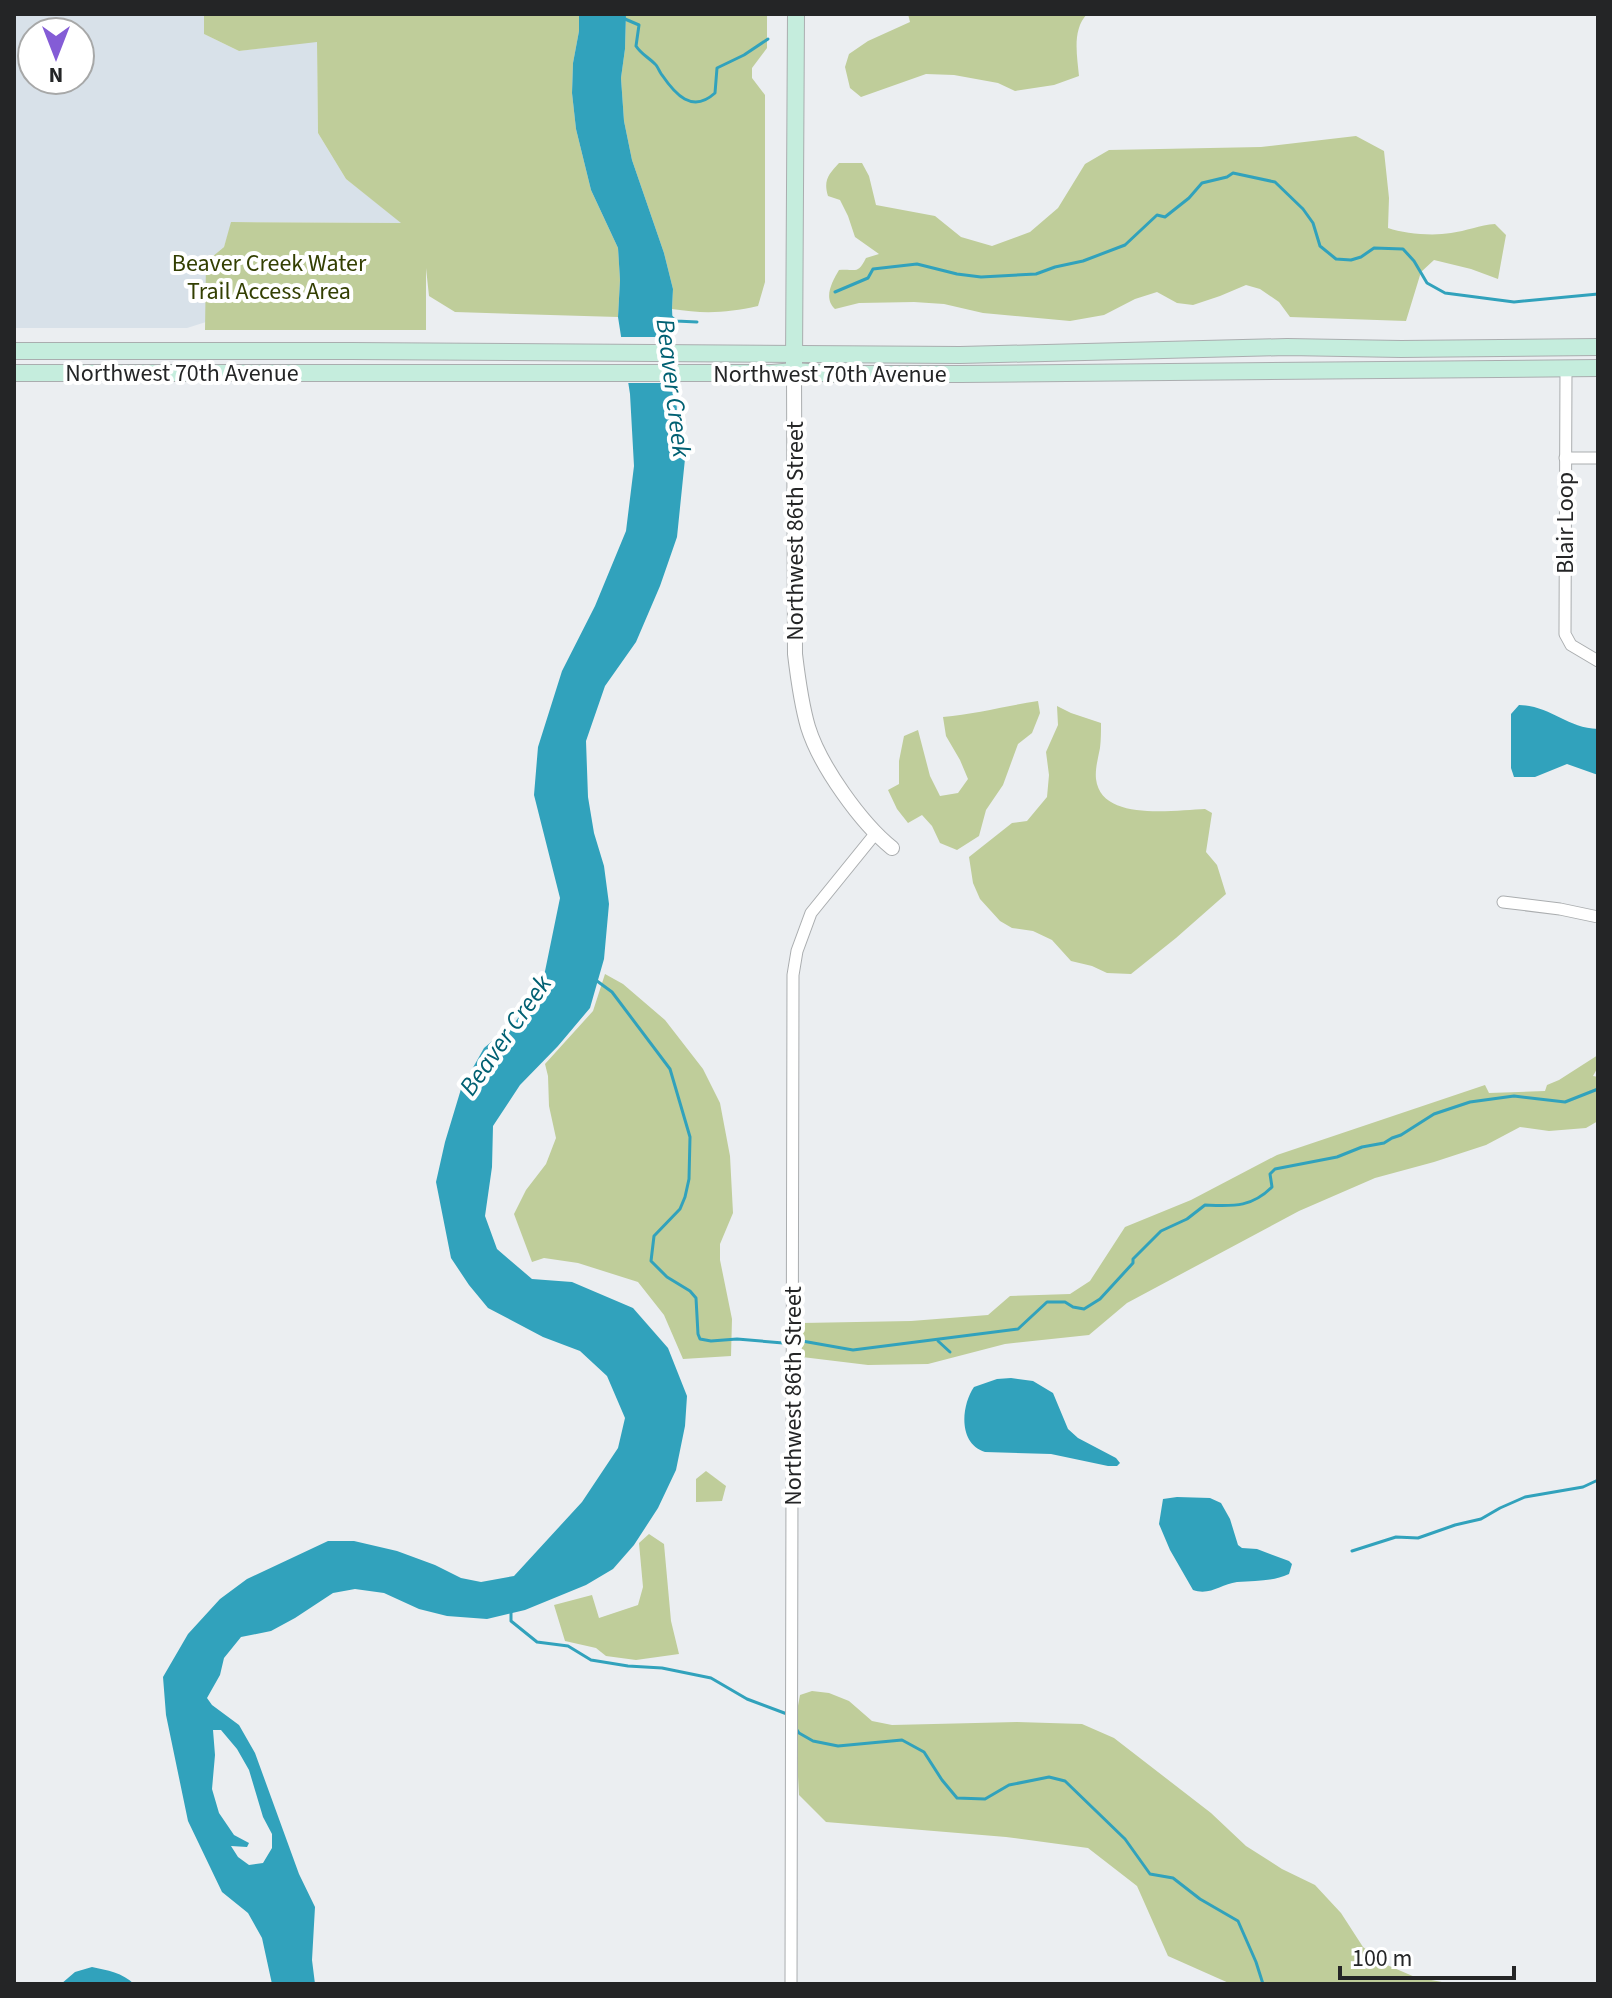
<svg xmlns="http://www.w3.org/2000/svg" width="1612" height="1998" font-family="'Source Sans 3',sans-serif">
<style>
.built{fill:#d8e1e9;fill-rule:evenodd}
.green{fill:#bfcd9a}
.water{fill:#31a2bc;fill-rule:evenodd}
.pier{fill:#ebeef1}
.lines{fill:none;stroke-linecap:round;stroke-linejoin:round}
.stream{stroke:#31a2bc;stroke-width:3}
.minor-casing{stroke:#aaadaf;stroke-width:13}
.tertiary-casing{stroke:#aaadaf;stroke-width:16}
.secondary-casing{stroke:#aaadaf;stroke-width:18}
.minor{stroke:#fff;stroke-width:11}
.tertiary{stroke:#fff;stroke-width:14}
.secondary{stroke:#c5eddd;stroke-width:16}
.labels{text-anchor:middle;stroke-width:8;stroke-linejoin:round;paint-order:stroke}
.park-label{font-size:24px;fill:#333f02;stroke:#fff}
.street-label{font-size:24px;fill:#242526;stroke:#fff}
.water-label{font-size:26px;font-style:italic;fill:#006072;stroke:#fff}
</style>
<rect width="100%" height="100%" fill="#ebeef1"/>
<path class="built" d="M14 14H204V34L239 51 317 41 318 133 346 179 402 223 232 222 224 247 206 262V322L187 328H14ZM32 32H80V80H32Z"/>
<g class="green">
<path d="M204 14H579V31L573 63 572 93 576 129 591 190 618 248 620 280 618 317 455 312 429 296 426 268V330H205L206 262 224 247 231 222 401 223 346 179 318 133 317 42 239 51 204 34Z"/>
<path d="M626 14H767V48L752 68V78L765 95V282L758 306C727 313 704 314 672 309L673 289 664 253 632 160 624 121 621 78 625 49Z"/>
<path d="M908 14H1087C1072 30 1077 55 1079 76L1054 85 1015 91 998 83 954 75 926 74 861 97 850 88 845 67 849 54 868 41 910 22Z"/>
<path d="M1356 136 1384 151 1389 198 1388 228C1405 234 1433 236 1451 233 1466 231 1480 225 1495 224L1506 235 1498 279 1471 269 1434 260 1421 272 1406 321 1290 317 1279 302 1260 289 1246 285 1220 296 1193 305 1177 303 1157 292 1135 299 1104 315 1070 321 983 313 944 304 914 302 859 303 835 309C823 298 832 282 839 270 855 268 857 276 866 258L879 254 855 237 848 216 840 200 828 196C823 180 829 174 839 163H862L869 176 876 205 935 216 961 237 992 246 1030 232 1058 208 1085 164 1109 150 1261 147Z"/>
<path d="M1038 701 1040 713 1032 733 1018 744 1003 785 986 810 979 836 957 850 940 843 932 826 922 815 908 823 897 809 888 790 899 784V761L904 736 918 730 930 776 940 796 958 793 968 779 960 760 946 736 943 717C975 714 1006 706 1038 701Z"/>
<path d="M1057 706 1071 713 1101 723C1101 731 1101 740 1100 748 1098 758 1095 769 1096 779 1101 822 1174 810 1205 809L1212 813 1206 852 1217 865 1226 894 1176 938 1131 974 1107 973 1092 966 1071 961 1052 940 1033 931 1012 928 1000 921 980 899 973 883 969 857 1012 823 1027 821 1047 797 1049 775 1046 752 1058 725Z"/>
<path d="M605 974 623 984 665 1020 703 1069 720 1103 730 1156 733 1213 720 1244V1260L732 1319 731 1356 683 1359 664 1315 638 1282 578 1263 544 1258 532 1262 514 1214 526 1190 546 1164 556 1138 549 1106 548 1076 545 1064 593 1011Z"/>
<path d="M1598 1055V1067L1593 1076 1598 1077V1121L1586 1128 1549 1131 1520 1127 1486 1145 1434 1162 1375 1178 1299 1211 1127 1303 1089 1335 1005 1344 928 1364 868 1365 802 1357V1323L911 1321 988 1315 1010 1296 1070 1294 1090 1281 1125 1227 1191 1200 1277 1155 1485 1085 1489 1093 1545 1091 1547 1085 1559 1080Z"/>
<path d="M706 1471 726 1486 722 1501 696 1502V1479Z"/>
<path d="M649 1534 664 1544 671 1621 679 1654 636 1660 606 1656 596 1648 565 1641 554 1605 592 1595 599 1618 638 1605 643 1587 639 1543Z"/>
<path d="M812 1691 829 1693 849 1701 872 1721 892 1725 1017 1722 1082 1724 1114 1738 1211 1813 1246 1846 1282 1869 1315 1885 1341 1913 1363 1947 1387 1965 1415 1977 1442 1982 1444 1984H1231L1168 1956 1137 1886 1088 1848 1006 1837 826 1822 799 1795 796 1740 797 1711 800 1695Z"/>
</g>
<g class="water">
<path d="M579 14H626L625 49 621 78 624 121 632 160 664 253 673 289 672 309 678 434 680 442 686 449 677 537 660 586 636 642 605 686 586 741 588 797 594 833 604 866 609 904 604 959 590 1008 558 1046 520 1085 493 1126 492 1167 485 1216 497 1249 532 1279 572 1282 633 1308 668 1348 687 1396 685 1426 676 1470 658 1508 634 1545 613 1569 586 1585 525 1610 487 1619 447 1616 419 1609 384 1593 355 1589 333 1593 295 1618 271 1631 241 1637 224 1658 220 1675 207 1698 212 1705 239 1725 255 1753 299 1874 315 1907 312 1960 315 1984H272L262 1938 248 1913 222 1892 188 1821 166 1715 163 1677 188 1634 220 1599 247 1579 328 1541H354L397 1551 435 1565 461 1578 481 1582 514 1576 582 1502 618 1448 625 1418 607 1376 580 1351 543 1337 488 1308 469 1285 451 1258 436 1182 445 1142 461 1089 484 1048 516 1021 543 981 560 898 534 795 538 747 562 671 595 606 626 531 634 466 630 394 618 317 620 280 618 248 591 190 576 129 572 93 573 63 579 31ZM213 1730H221L237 1749 249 1770 263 1817 272 1834V1848L263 1863 249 1865 238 1857 231 1846 247 1847 249 1843 234 1835 219 1813 212 1789 215 1755Z"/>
<path d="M1519 705C1551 706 1566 728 1598 729V775L1567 764 1535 777H1514L1511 768V714Z"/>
<path d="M1011 1378 1033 1381 1053 1393 1068 1429 1078 1438 1116 1458 1120 1463 1117 1466H1108L1051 1454 985 1452C958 1444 961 1406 974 1387L997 1379Z"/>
<path d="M1177 1497 1210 1498 1221 1503 1230 1519 1238 1545 1242 1548 1257 1549 1289 1561 1292 1564 1289 1574C1271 1582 1256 1580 1237 1582 1221 1584 1210 1596 1193 1590L1170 1550 1159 1524 1163 1499Z"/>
<path d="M92 1967C107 1970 123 1973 134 1984H61L75 1972Z"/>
</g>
<path class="pier" d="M617 337H677L680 383H624Z"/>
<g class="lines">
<g class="stream">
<path d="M625 19 639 25 636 46C641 54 648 57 655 64 657 65 660 73 662 75 675 94 692 114 715 93L717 68 744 55 768 39"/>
<path d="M835 292 868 278 873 269 917 264 957 274 981 277 1036 274 1055 267 1083 261 1125 245 1157 215 1165 217 1189 198 1202 183 1227 177 1233 173 1275 182 1303 209 1313 223 1320 246 1336 259 1351 260 1361 257 1374 248 1403 249 1414 261 1427 283 1445 293 1514 302 1598 294"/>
<path d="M670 316 676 321 697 322"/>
<path d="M597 981 612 992 670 1069 690 1137 689 1179 685 1197 680 1209 654 1236 651 1261 667 1277 690 1291 696 1298 698 1334 700 1339 711 1341 737 1339 783 1343"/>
<path d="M802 1341 853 1350 1018 1329 1047 1302H1065L1073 1307 1084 1309 1100 1299 1133 1263V1259L1161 1231 1187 1219 1205 1205C1233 1206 1251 1208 1272 1187L1270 1174 1275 1169 1337 1157 1362 1147 1384 1143 1392 1138 1401 1135 1434 1114 1470 1102 1514 1096 1565 1102 1598 1089"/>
<path d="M938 1341 950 1352"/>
<path d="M1352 1551 1396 1537 1418 1538 1455 1525 1481 1519 1500 1508 1525 1497 1583 1487 1598 1480"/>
<path d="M511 1610V1621L537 1642 568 1646 591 1660 628 1666 662 1668 711 1678 747 1699 787 1714"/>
<path d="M795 1727 799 1733 813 1741 838 1746 902 1740 924 1752 942 1780 957 1798 985 1799 1009 1785 1049 1777 1065 1781 1125 1839 1150 1874 1173 1878 1200 1899 1238 1921 1256 1962 1263 1984"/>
</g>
<defs>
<g id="minor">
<path d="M1566 368 1565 634 1571 645 1598 661"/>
<path d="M1565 458H1598"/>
<path d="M1503 902 1560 909 1598 917"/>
<path d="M791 1984 793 975 797 951 811 913 875 834"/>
</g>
<path id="tertiary" d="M794 371 795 654C798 679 801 703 808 727 820 766 861 823 892 848"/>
<g id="secondary">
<path d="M14 351H352L960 355 1287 347 1401 349 1598 347"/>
<path d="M794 365 796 14"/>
<path d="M14 373H772L794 371 835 374H960L1598 368"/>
</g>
</defs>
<use href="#minor" class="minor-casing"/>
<use href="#tertiary" class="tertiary-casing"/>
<use href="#secondary" class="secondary-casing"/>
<use href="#minor" class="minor"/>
<use href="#tertiary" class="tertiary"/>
<use href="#secondary" class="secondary"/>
</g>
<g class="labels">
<g class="park-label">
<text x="269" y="271">Beaver Creek Water<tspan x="269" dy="28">Trail Access Area</tspan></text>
</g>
<g class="street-label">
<text x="182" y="381">Northwest 70th Avenue</text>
<text x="830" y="382">Northwest 70th Avenue</text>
<text transform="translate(1565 523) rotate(-90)" y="8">Blair Loop</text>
<text transform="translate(795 531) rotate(-90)" y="8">Northwest 86th Street</text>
<text transform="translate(793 1396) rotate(-90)" y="8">Northwest 86th Street</text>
</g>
<g class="water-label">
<text transform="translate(674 388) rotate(83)" y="9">Beaver Creek</text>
<text transform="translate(505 1035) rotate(-55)" y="9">Beaver Creek</text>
</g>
</g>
<rect width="1612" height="1998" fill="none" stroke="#242526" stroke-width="32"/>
<g transform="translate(56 56) rotate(180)"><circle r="38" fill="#ffffff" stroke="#a7a8a8" stroke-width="2"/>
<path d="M0-6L14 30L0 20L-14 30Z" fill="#845cd6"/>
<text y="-12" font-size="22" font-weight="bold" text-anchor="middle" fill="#242526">N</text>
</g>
<path d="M1340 1966v12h174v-12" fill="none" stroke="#242526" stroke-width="4"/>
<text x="1352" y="1966" font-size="24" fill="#242526" stroke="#ffffff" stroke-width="6" paint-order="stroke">100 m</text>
</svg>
